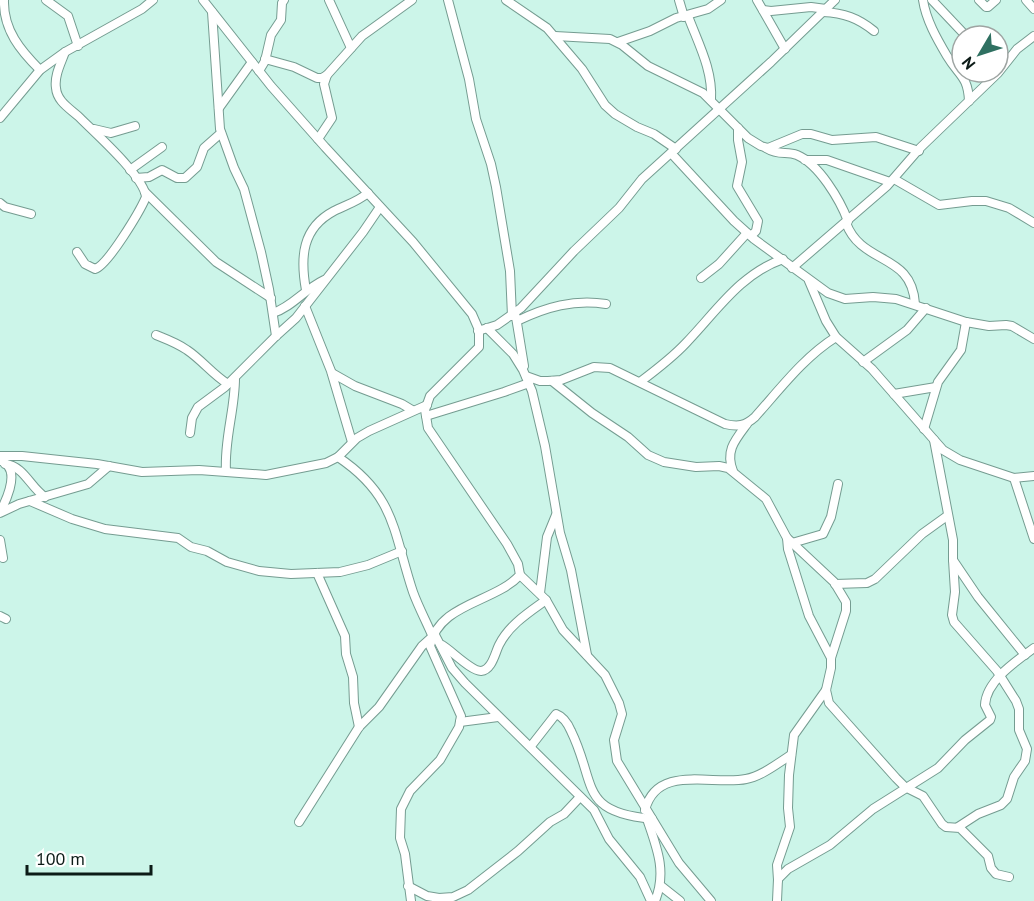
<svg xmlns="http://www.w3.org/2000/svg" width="1034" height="901" font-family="'PT Sans',sans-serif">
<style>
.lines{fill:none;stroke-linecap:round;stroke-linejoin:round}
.street-casing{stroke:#759c91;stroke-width:10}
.street{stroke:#fff;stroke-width:8}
</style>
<rect width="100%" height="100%" fill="#ccf5e9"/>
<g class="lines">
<defs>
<g id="street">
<path d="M4 0C3 30 21 51 40 70"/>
<path d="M46 0 68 16 78 46"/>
<path d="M203 0 271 86 325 147 413 242 472 314 479 330V347L430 396 425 410 428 428 507 544 518 564 520 575C494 603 439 603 430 646L461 716 459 727 440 760 410 791 401 809 400 838 405 854 411 901"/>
<path d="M329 0 351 48"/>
<path d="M448 0 469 79 476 119 491 164 496 187 510 271 512 316"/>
<path d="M506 0 547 28 582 69 605 105 615 114 637 127 654 134 676 149"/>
<path d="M679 0 684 17"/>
<path d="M757 0 785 49"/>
<path d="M923 0C926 20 937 39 947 56 959 76 968 76 969 101"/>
<path d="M932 0 966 36"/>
<path d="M979 0 986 7H988L996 0"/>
<path d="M1026 0 1034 9"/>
<path d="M763 10 771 11 811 7 826 9"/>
<path d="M212 12 220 129 234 168 244 189 261 252 269 289 276 336"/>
<path d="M823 12C844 13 858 18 874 31"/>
<path d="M688 16C698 43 713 70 711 100"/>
<path d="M555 36 610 39 622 45 648 66 703 93 748 138 761 146 768 148 802 134H811L832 140 876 137 919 151"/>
<path d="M618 42 650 31 676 18 708 9 721 0"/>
<path d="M65 52C61 63 54 76 56 88 57 101 69 108 78 116 94 132 144 176 146 197 140 211 108 265 95 269L85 264 77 252"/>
<path d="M265 59 294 67 317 78H322L327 75"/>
<path d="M958 70 962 57"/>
<path d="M259 71 265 61 271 35 281 20 282 3 284 0"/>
<path d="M219 108 252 62"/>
<path d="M0 118 40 70 65 52 142 9 153 0"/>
<path d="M738 128V140L742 162 737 186 758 221 756 231 751 236"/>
<path d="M94 129 111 133 135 126"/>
<path d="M318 139 332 118 324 84 327 75 362 36 412 0"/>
<path d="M766 148C779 156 786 151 797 155 819 164 840 200 848 221"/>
<path d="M671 153 734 221 754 239 828 293 845 299 873 297 896 299 966 322 989 326 1006 325 1012 326 1034 339"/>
<path d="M805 160H827L890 182"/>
<path d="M130 170 162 147"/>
<path d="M136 178 149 177 162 170 177 178H185L197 167 204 148 221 133"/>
<path d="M894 179 939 205 972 201H986L1009 208 1034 223"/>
<path d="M145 192 216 262 271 298"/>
<path d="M0 203 5 207 31 214"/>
<path d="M846 223C862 266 912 252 915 304"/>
<path d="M792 268 887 186 920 148 998 73 1017 49 1034 36"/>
<path d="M701 278 719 264 747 233"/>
<path d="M809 281 826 321 836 337 872 369 943 450 960 460 1014 478 1034 476"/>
<path d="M306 290C300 257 302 228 334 211 346 205 357 202 368 193"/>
<path d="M305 306 331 371 352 442"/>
<path d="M273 313C292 307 305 289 324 280"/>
<path d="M516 317 524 366"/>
<path d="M517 321C546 307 574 299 606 304"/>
<path d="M487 328 513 354 523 370 532 391 545 446 560 533 571 570 587 655"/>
<path d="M478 331 497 325 521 308 574 251 619 208 642 179 771 62 835 0"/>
<path d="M156 335C166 339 177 343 187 350 202 360 213 375 228 384"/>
<path d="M863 362 907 330 926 308"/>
<path d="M332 373 355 386 402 404 412 410"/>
<path d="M526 376 540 381H548L561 380 594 367 610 368 725 424C738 427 745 426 755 417 780 389 804 357 836 337"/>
<path d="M552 381 592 413 628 437 648 455 664 462 696 467 719 466 728 468 766 499 787 538 834 582 846 602V611L831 658V668L826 690 829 703 896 778 905 787 923 796 942 824 946 827 960 828 988 856 991 868 996 874 1009 877"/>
<path d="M640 382C656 370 672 358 686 343 716 312 740 274 783 259"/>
<path d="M894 394 936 387"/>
<path d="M426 416 504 392 529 383"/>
<path d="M924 429 938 382 961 350 966 322"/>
<path d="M190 433 192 418 198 407 225 387 276 336 296 318 363 232 380 207"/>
<path d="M934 440 953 540V560L978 597 1025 655"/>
<path d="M0 456H22L97 464 142 472 199 470 266 475 326 463 338 457 357 438 369 431 427 405"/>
<path d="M338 457C396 496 393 532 413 592 418 606 426 621 432 635"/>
<path d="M0 460C3 462 6 463 8 466 17 477 6 501 0 512"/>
<path d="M5 464C24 466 30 487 45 497"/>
<path d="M226 471C224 439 235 410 235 378"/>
<path d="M733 471C725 451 735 440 747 424"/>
<path d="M1014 478 1034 539"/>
<path d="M30 501 72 519 105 529 178 538 191 547 207 551 227 562 259 571 291 574 340 572 368 565 402 551"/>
<path d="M0 513 19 504 88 484 109 466"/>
<path d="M787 538 788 549 809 616 831 658"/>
<path d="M0 540 3 558"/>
<path d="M792 543 823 534 831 517 838 484"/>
<path d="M953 560 955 592 952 615 954 622 997 671 1016 701 1019 709V730L1027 749 1025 761 1014 777 1007 799 1001 805 978 814 958 827"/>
<path d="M317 573 345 636 346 654 353 677 354 703 359 727"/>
<path d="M520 575 546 600 563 630 605 675 619 703 622 714 614 740 617 761 679 863 711 901"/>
<path d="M835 584 867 583 875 579 922 534 947 516"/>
<path d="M540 593 547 537 556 515"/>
<path d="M0 616 6 619"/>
<path d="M434 633 452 668 465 683 594 810 609 839 640 877 651 901"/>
<path d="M442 645C452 651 471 671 481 671 492 670 495 653 499 645 509 625 528 613 546 600"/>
<path d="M460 722 498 717"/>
<path d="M531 746 556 714C564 717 568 724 571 731 597 784 578 812 652 819"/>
<path d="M645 810C657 763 714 786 746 779 762 776 778 763 791 755"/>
<path d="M647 819C657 848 667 872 655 901"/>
<path d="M299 822 359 727 379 707 422 646 432 637"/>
<path d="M778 880 777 865 790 827 788 808 789 775 794 735 826 690"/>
<path d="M408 886 427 896 439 898 453 897 468 890 518 851 550 822 564 814 580 797"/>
<path d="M661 886 680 901"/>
<path d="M777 901 778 879 788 869 830 845 873 809 938 768 965 740 990 720 991 717 985 705C986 681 1016 661 1034 648"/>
</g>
</defs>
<use href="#street" class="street-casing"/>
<use href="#street" class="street"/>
</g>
<g transform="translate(980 54) rotate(231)"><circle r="28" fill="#ffffff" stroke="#9ea4a2" stroke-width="1.5"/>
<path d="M0-4.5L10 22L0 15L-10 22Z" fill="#2f7061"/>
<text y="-9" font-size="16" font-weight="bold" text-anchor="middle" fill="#0c1b17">N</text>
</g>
<path d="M27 865v9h124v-9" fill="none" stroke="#0c1b17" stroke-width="3"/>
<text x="36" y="865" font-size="18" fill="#0c1b17" stroke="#ffffff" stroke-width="4.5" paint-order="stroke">100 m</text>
</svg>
